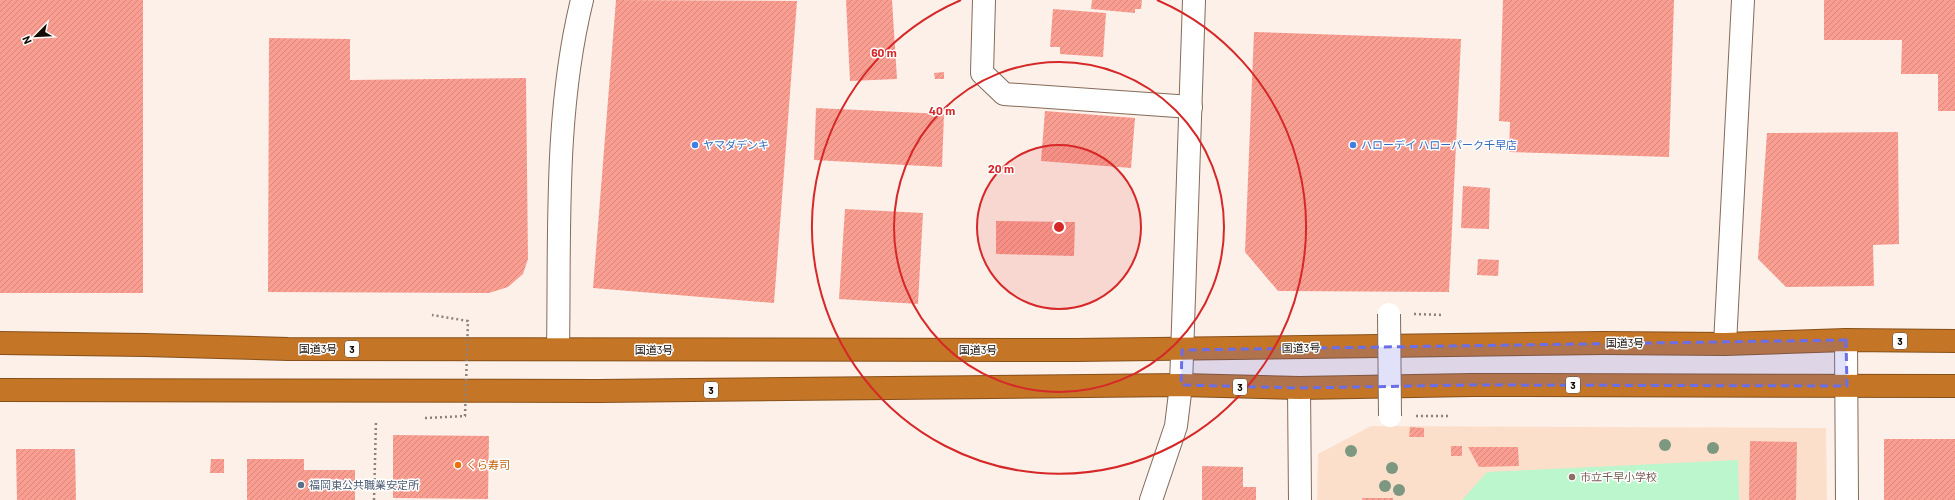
<svg xmlns="http://www.w3.org/2000/svg" width="1955" height="500" font-family="Barlow,'Noto Sans JP',sans-serif">
<style>
.built{fill:#fcdfcb}
.green{fill:#bbf6cc}
.building{fill:url(#building-hatch)}
.lines{fill:none;stroke-linecap:round;stroke-linejoin:round}
.minor-casing{stroke:#856b5a;stroke-width:24}
.highway-casing{stroke:#87501a;stroke-width:24}
.path{stroke:#8c827b;stroke-width:2.5;stroke-dasharray:2 3;stroke-linecap:butt}
.minor{stroke:#fff;stroke-width:22}
.highway{stroke:#c47525;stroke-width:22}
.minor-bridge-casing{stroke:#856b5a;stroke-width:24;stroke-linecap:butt}
.path-bridge{stroke:#8c827b;stroke-width:2.5;stroke-dasharray:2 3;stroke-linecap:butt}
.minor-bridge{stroke:#fff;stroke-width:22}
.tree{fill:#7c9881}
.marked{fill:#6b6ee7;fill-opacity:0.2;stroke:#6b6ee7;stroke-width:3;stroke-dasharray:8 5;stroke-linejoin:round}
.ring{fill:none;stroke:#d62828;stroke-width:2}
.shop-dot{fill:#3f7fe0;stroke:#fff;stroke-width:1.5}
.food-dot{fill:#e8710a;stroke:#fff;stroke-width:1.5}
.education-dot{fill:#8d6e63;stroke:#fff;stroke-width:1.5}
.service-dot{fill:#5c6f8a;stroke:#fff;stroke-width:1.5}
.labels{text-anchor:middle;stroke-width:3;stroke-linejoin:round;paint-order:stroke}
.shield{fill:#fff;stroke:#5b5551;stroke-width:1}
.shield-label{font-size:10px;font-weight:bold;fill:#150c06}
.shop-label{font-size:11px;fill:#366cbe;stroke:#fff;text-anchor:start}
.street-label{font-size:11px;fill:#150c06;stroke:#fff}
.food-label{font-size:11px;fill:#c56008;stroke:#fff;text-anchor:start}
.education-label{font-size:11px;fill:#785e54;stroke:#fff;text-anchor:start}
.service-label{font-size:11px;fill:#4e5e75;stroke:#fff;text-anchor:start}
.centre{fill:#d62828;stroke:#fff;stroke-width:2}
.ring-label{font-size:12px;text-anchor:middle;font-weight:bold;fill:#d62828;stroke:#fff;stroke-width:3;stroke-linejoin:round;paint-order:stroke}
</style>
<defs>
<pattern id="building-hatch" width="6" height="6" patternUnits="userSpaceOnUse"><rect width="6" height="6" fill="#fb9e92"/><path d="M-1 1l2-2M0 6l6-6M5 7l2-2" fill="none" stroke="#d6877c"/></pattern>
</defs>
<rect width="100%" height="100%" fill="#fcf0e8"/>
<path class="built" d="M1371 426 1826 428 1827 500H1317L1318 454Z"/>
<path class="green" d="M1738 460 1739 500H1462L1487 472Z"/>
<g class="building">
<rect x="0" y="0" width="143" height="293"/>
<path d="M616 0 797 1 774 303 593 288Z"/>
<path d="M846 0H892L897 79 850 81Z"/>
<path d="M1092 0H1142L1141 9H1135V13L1091 9Z"/>
<path d="M1503 0H1674L1669 157 1509 152 1510 122 1499 121Z"/>
<path d="M1824 0H1955V111H1938V74H1901L1902 40H1824Z"/>
<path d="M1053 9 1106 13 1103 57 1060 54V47H1050Z"/>
<path d="M1254 32 1461 39 1449 292 1278 291 1245 252Z"/>
<path d="M269 38 350 39V80L526 78 528 259 523 274 508 287 489 293 268 292Z"/>
<path d="M944 72V79H935L934 73Z"/>
<path d="M816 108 944 114 942 167 814 160Z"/>
<path d="M1045 111 1135 118 1131 168 1041 161Z"/>
<path d="M1898 132 1899 244 1873 245 1874 286 1786 287 1758 259 1767 133Z"/>
<path d="M1463 186 1490 188 1489 229 1461 228Z"/>
<path d="M845 209 923 213 918 304 839 299Z"/>
<path d="M996 221 1075 222 1074 256 996 254Z"/>
<path d="M1478 259 1499 260 1498 276 1477 275Z"/>
<path d="M1410 427 1424 428V437H1409Z"/>
<path d="M393 435 489 436 488 499 393 498Z"/>
<rect x="1884" y="439" width="71" height="61"/>
<path d="M1750 441 1797 442 1796 500H1749Z"/>
<rect x="1451" y="446" width="11" height="10"/>
<path d="M1468 447H1518L1519 466 1479 467Z"/>
<path d="M16 449H75L76 500H17Z"/>
<path d="M211 459H224V473H210Z"/>
<path d="M247 459H304V470H355V500H247Z"/>
<path d="M1202 466 1243 467V487H1256V500H1202Z"/>
<rect x="1362" y="498" width="31" height="2"/>
</g>
<g class="lines">
<defs>
<g id="minor">
<path d="M984 0 982 73 1004 94 1191 107"/>
<path d="M1846 340 1847 500"/>
<path d="M1725 344 1743 0"/>
<path d="M558 349C560 233 554 114 582 0"/>
<path d="M1299 388 1300 500"/>
<path d="M1151 500 1176 426 1181 385 1194 0"/>
</g>
<g id="highway">
<path d="M0 343 145 345 288 349 1076 350 1603 343 1725 344 1846 340 1955 341"/>
<path d="M0 390 598 391 1181 385 1299 388 1472 385 1955 386"/>
</g>
</defs>
<use href="#minor" class="minor-casing"/>
<use href="#highway" class="highway-casing"/>
<g class="path">
<path d="M1414 314 1444 315"/>
<path d="M1416 416H1448"/>
<path d="M374 500 376 421"/>
</g>
<use href="#minor" class="minor"/>
<use href="#highway" class="highway"/>
<defs>
<path id="minor-bridge" d="M1389 314 1390 416"/>
</defs>
<use href="#minor-bridge" class="minor-bridge-casing"/>
<path class="path-bridge" d="M425 418 465 416 468 321 432 315"/>
<use href="#minor-bridge" class="minor-bridge"/>
</g>
<g class="tree">
<circle cx="1665" cy="445" r="6"/>
<circle cx="1713" cy="448" r="6"/>
<circle cx="1351" cy="451" r="6"/>
<circle cx="1392" cy="468" r="6"/>
<circle cx="1385" cy="486" r="6"/>
<circle cx="1399" cy="490" r="6"/>
</g>
<path class="marked" d="M1846 340 1847 386 1472 385 1299 388 1181 385 1182 350Z"/>
<circle cx="1059" cy="227" r="82" fill="#d62828" fill-opacity=".12"/>
<g class="ring">
<circle cx="1059" cy="227" r="82"/>
<circle cx="1059" cy="227" r="165"/>
<path d="M1157 0A247 247 0 1 1 961 0"/>
</g>
<g class="shop-dot">
<circle cx="695" cy="145" r="4"/>
<circle cx="1353" cy="145" r="4"/>
</g>
<circle class="food-dot" cx="458" cy="465" r="4"/>
<circle class="education-dot" cx="1572" cy="477" r="4"/>
<circle class="service-dot" cx="301" cy="485" r="4"/>
<g class="labels">
<g class="shield">
<rect x="1893" y="333" width="14" height="16" rx="3"/>
<rect x="345" y="341" width="14" height="16" rx="3"/>
<rect x="1566" y="377" width="14" height="16" rx="3"/>
<rect x="1233" y="379" width="14" height="16" rx="3"/>
<rect x="704" y="382" width="14" height="16" rx="3"/>
</g>
<g class="shield-label">
<text x="1900" y="345">3</text>
<text x="352" y="353">3</text>
<text x="1573" y="389">3</text>
<text x="1240" y="391">3</text>
<text x="711" y="394">3</text>
</g>
<g class="shop-label">
<text x="703" y="149">ヤマダデンキ</text>
<text x="1361" y="149">ハローデイ ハローパーク千早店</text>
</g>
<g class="street-label">
<text x="1625" y="347">国道3号</text>
<text transform="translate(1301 348) rotate(-1)" y="4">国道3号</text>
<text x="318" y="353">国道3号</text>
<text x="654" y="354">国道3号</text>
<text x="978" y="354">国道3号</text>
</g>
<g class="food-label">
<text x="466" y="469">くら寿司</text>
</g>
<g class="education-label">
<text x="1580" y="481">市立千早小学校</text>
</g>
<g class="service-label">
<text x="309" y="489">福岡東公共職業安定所</text>
</g>
</g>
<circle cx="1059" cy="227" r="6" class="centre"/>
<g class="ring-label">
<text x="884" y="57">60 m</text>
<text x="942" y="115">40 m</text>
<text x="1001" y="173">20 m</text>
</g>
<g transform="translate(36 36) rotate(246)" stroke="#ffffff" stroke-width="3" paint-order="stroke">
<path d="M0-3L7 15L0 10L-7 15Z" fill="#150c06"/>
<text y="-6" font-size="11" font-weight="bold" text-anchor="middle" fill="#150c06">N</text>
</g>
</svg>
